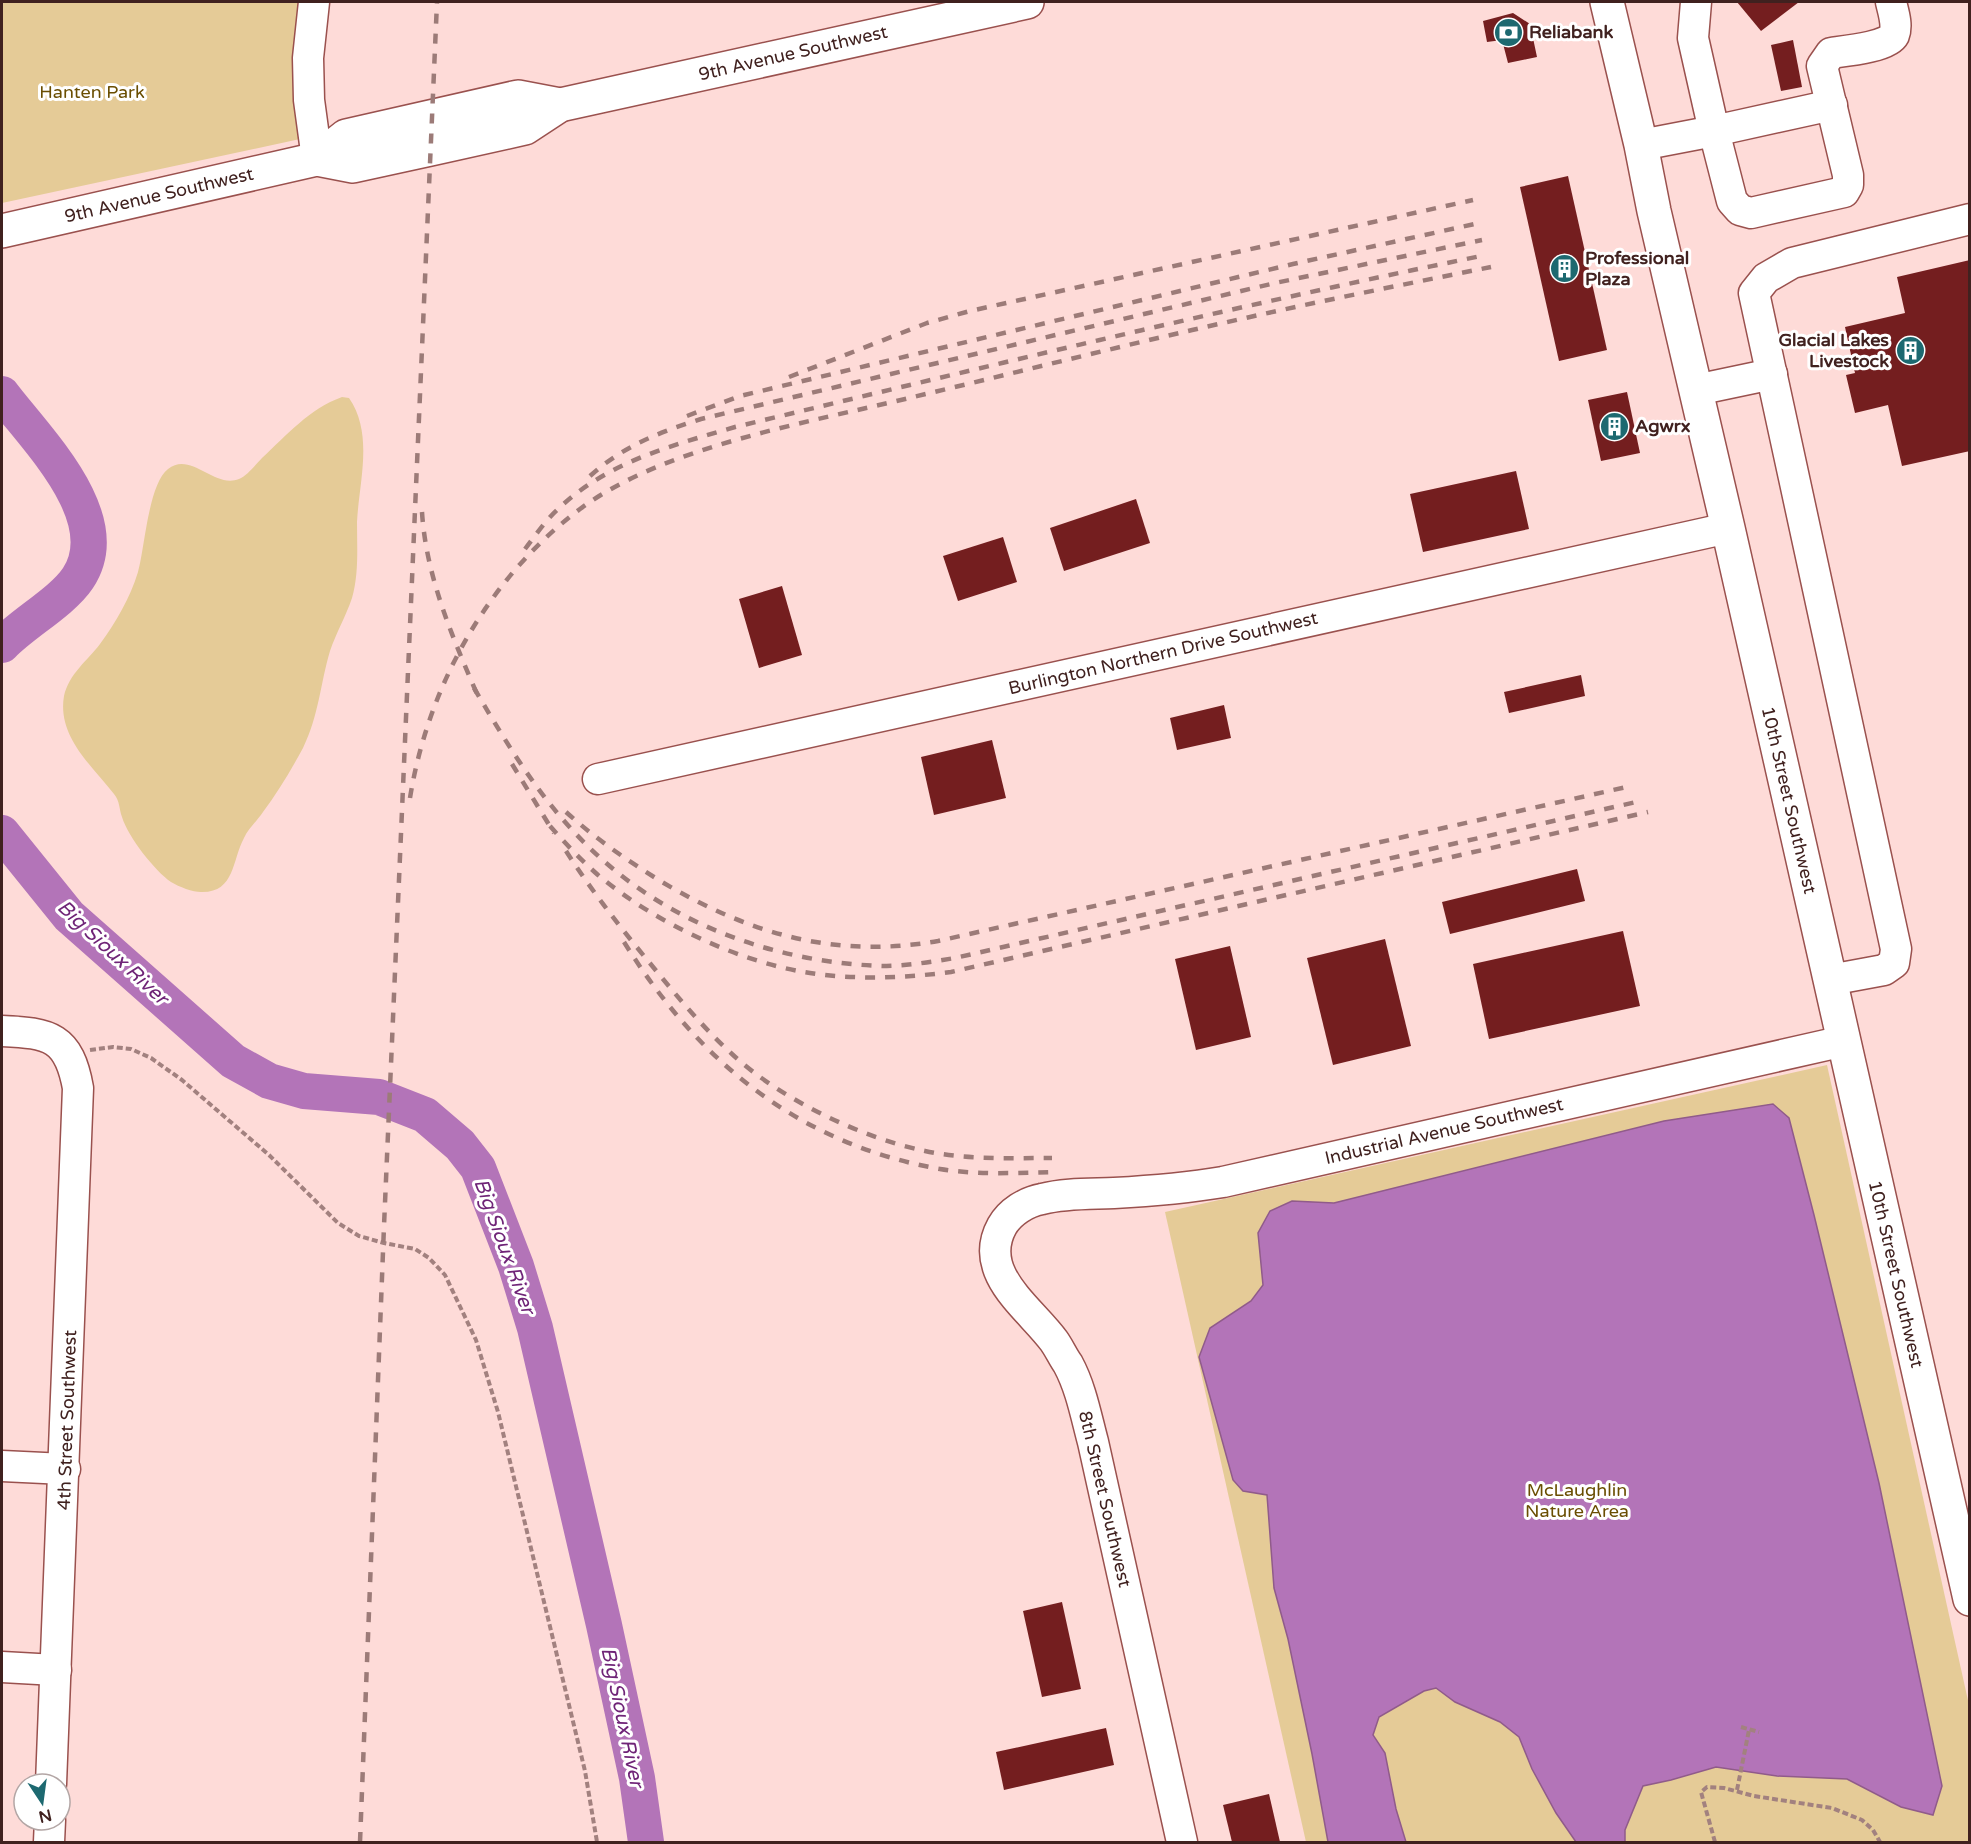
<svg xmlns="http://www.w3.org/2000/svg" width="1971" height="1844" font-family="'Varela Round',sans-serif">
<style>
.green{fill:#e5cb97}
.water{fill:#b374b8;stroke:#905b8a;stroke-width:1.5}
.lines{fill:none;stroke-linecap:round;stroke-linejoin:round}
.river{stroke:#b374b8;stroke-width:36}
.building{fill:#741e1f}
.minor-casing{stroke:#9a514e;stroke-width:33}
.major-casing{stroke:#9a514e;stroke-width:36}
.path{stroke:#a2817f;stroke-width:4;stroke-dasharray:6 3;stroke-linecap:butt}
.minor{stroke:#fff;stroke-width:30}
.major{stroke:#fff;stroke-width:33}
.rail{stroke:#9c7b78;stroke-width:4.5;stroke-dasharray:10 10;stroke-linecap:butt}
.labels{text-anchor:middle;stroke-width:6;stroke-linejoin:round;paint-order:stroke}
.poi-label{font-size:18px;font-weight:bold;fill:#40211f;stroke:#fff;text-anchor:start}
.street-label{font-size:18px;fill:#40211f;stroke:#fff}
.park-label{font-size:18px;fill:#6a4e02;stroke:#fff}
.water-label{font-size:20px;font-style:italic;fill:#6f2477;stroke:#fff}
</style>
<rect width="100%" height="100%" fill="#fedbd8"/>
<g class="green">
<path d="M2 2H302L300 139 2 203Z"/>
<path d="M342 397 349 398C374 434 359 482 357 522 357 547 359 574 352 598 346 616 336 633 330 651 320 685 319 715 303 748 291 770 278 792 263 812 257 821 248 829 244 838 232 860 235 893 201 892 193 892 179 887 171 882 155 871 128 837 122 817 119 809 120 801 114 794 92 766 57 736 64 696 69 674 87 661 100 644 116 622 130 598 138 572 145 548 148 485 168 469 191 451 214 489 239 479 247 476 256 464 262 458 287 435 309 409 342 397Z"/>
<path d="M1827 1065 1969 1705V1842H1306L1165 1212Z"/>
</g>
<path class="water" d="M1773 1104 1789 1118 1814 1215 1879 1483 1942 1786 1933 1815 1901 1807 1847 1779 1777 1776 1716 1767 1671 1780 1643 1786 1625 1830V1842H1576L1556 1813 1532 1769 1519 1737 1500 1722 1455 1702 1436 1688 1424 1691 1379 1717 1373 1735 1385 1753 1396 1809 1406 1842H1328L1312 1754 1288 1639 1274 1588 1267 1495 1243 1491 1233 1480 1199 1357 1210 1328 1251 1301 1263 1285 1258 1233 1270 1211 1292 1201 1334 1203 1664 1121Z"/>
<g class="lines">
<g class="river">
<path d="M2 394C36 439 118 518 78 578 62 602 23 623 2 645"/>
<path d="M2 833 69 916 233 1061 269 1081 304 1091 379 1097 425 1115 460 1145 478 1168 516 1266 535 1328 604 1625 637 1778 646 1842"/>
</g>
</g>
<g class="building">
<path d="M1737 2H1799L1761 31Z"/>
<path d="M1513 13 1530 24 1537 57 1508 63 1502 40 1487 42 1483 21Z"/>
<path d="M1793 40 1802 87 1781 91 1771 45Z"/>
<path d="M1568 176 1607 350 1559 361 1520 187Z"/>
<path d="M1970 260V451L1902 466 1888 405 1855 413 1846 375 1855 373 1845 327 1905 313 1897 277Z"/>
<path d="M1627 392 1640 453 1601 461 1588 400Z"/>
<path d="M1516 471 1529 529 1423 552 1410 494Z"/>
<path d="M1136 499 1150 543 1064 571 1050 528Z"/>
<path d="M1003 537 1017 582 958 601 943 556Z"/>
<path d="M782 586 802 655 759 668 739 599Z"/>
<path d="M1581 675 1585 696 1509 713 1504 692Z"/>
<path d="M1224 705 1231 738 1177 750 1170 718Z"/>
<path d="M992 740 1006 798 934 815 921 757Z"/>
<path d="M1577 869 1585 901 1450 934 1442 902Z"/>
<path d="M1623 931 1640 1006 1489 1039 1473 964Z"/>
<path d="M1385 939 1411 1046 1333 1065 1307 958Z"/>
<path d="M1230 946 1251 1037 1196 1050 1175 959Z"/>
<path d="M1062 1602 1081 1689 1042 1697 1023 1611Z"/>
<path d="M1106 1728 1114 1765 1004 1790 996 1752Z"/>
<path d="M1269 1794 1280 1842H1232L1223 1805Z"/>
</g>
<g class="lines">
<defs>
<g id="minor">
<path d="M314 2 308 58 309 100 317 159"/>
<path d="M1696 2 1693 38 1714 131 1832 105"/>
<path d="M1641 145 1714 131 1732 201 1740 210 1751 213 1844 192 1848 185V175L1822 66 1831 53C1845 51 1888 47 1894 35 1898 25 1893 11 1891 2"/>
<path d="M1696 390 1772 374"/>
<path d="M598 779 1728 528"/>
<path d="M1830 980 1884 970 1894 963 1896 949 1754 293 1766 278 1792 263 1970 219"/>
<path d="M2 1031C50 1033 69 1037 78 1088L51 1784"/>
<path d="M2 1466 65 1469"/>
<path d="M2 1667 56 1670"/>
<path d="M49 1842 50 1820"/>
<path d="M1182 1842 1093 1442C1086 1416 1081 1388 1068 1364 1063 1357 1059 1348 1054 1341 1030 1308 976 1273 1002 1226 1010 1212 1026 1202 1042 1199 1065 1193 1090 1194 1114 1193 1151 1191 1187 1188 1223 1182L1844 1041"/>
</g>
<g id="major">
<path d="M1607 2 1641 145 1654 211 1728 528 1970 1599"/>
<path d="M317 159 346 136 518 97 560 105"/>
<path d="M2 231 317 159 353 166 431 149 525 128 560 105 1027 2"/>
</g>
</defs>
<use href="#minor" class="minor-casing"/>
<use href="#major" class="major-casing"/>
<g class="path">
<path d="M90 1050 113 1047 131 1049 151 1058 182 1080 269 1155 338 1223 359 1236 384 1243 415 1249 429 1258 445 1275 476 1340 498 1412 585 1771 597 1842"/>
<path d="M1741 1727 1759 1732"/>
<path d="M1737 1790 1749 1730"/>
<path d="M1715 1842 1701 1792 1707 1787 1724 1788 1754 1796 1832 1808 1862 1820 1873 1830 1880 1842"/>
</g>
<use href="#minor" class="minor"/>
<use href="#major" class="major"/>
<g class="rail">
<path d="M789 377 927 323 970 311 1473 200"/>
<path d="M687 416 740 396 1293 264 1479 223"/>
<path d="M590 476C623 446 660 432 701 419L1275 283 1482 240"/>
<path d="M422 512C426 576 452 636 477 694"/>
<path d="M525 549C535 536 545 521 557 510 607 462 670 446 735 427 985 367 1234 306 1486 255"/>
<path d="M474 688C504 739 535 791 576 834 655 919 767 962 882 966 906 966 931 962 955 958L1636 802"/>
<path d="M512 764 554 833"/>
<path d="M410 798C428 686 488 578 580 509 665 446 807 423 909 398 1023 371 1136 342 1250 317 1330 299 1411 283 1491 267"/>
<path d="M566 812C596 839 628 861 662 882 750 934 835 959 938 941L1631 786"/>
<path d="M550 826C565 843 581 860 598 875 654 922 738 962 810 973 857 980 904 978 951 972L1648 812"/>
<path d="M566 851C590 888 616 922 644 956 672 990 700 1025 732 1054 780 1099 862 1138 925 1151 967 1160 1010 1158 1052 1158"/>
<path d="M624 942C698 1061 798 1144 940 1169 977 1175 1016 1173 1053 1172"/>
<path d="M360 1842 384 1226 437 2"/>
</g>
</g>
<defs>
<symbol id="bank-disc" viewBox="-11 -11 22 22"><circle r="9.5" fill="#1d6970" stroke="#fff"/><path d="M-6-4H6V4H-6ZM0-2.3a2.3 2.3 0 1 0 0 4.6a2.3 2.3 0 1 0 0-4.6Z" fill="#fff"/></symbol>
<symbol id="building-disc" viewBox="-11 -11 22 22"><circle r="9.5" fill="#1d6970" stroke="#fff"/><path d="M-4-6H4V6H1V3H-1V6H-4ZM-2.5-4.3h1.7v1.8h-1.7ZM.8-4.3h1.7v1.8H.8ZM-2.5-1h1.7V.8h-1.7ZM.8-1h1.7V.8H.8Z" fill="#fff"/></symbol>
</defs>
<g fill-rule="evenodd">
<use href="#bank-disc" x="1492" y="16" width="33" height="33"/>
<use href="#building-disc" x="1548" y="252" width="33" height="33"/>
<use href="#building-disc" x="1894" y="334" width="33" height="33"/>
<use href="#building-disc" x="1598" y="410" width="33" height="33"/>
</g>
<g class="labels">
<g class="poi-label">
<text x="1529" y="38">Reliabank</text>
<text x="1585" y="264">Professional<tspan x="1585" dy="21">Plaza</tspan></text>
<text x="1889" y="346" text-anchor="end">Glacial Lakes<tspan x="1889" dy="21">Livestock</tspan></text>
<text x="1635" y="432">Agwrx</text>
</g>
<g class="street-label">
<text transform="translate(793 53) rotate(-13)" y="6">9th Avenue Southwest</text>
<text transform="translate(159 195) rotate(-13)" y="6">9th Avenue Southwest</text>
<text transform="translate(1163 653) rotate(-13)" y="6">Burlington Northern Drive Southwest</text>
<text transform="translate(1789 800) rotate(77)" y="6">10th Street Southwest</text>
<text transform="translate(1444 1131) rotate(-13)" y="6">Industrial Avenue Southwest</text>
<text transform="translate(1896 1274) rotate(77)" y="6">10th Street Southwest</text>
<text transform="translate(67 1420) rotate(-88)" y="6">4th Street Southwest</text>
<text transform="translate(1105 1499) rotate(77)" y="6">8th Street Southwest</text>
</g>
<g class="park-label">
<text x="92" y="98">Hanten Park</text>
<text x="1577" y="1496">McLaughlin<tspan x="1577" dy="21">Nature Area</tspan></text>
</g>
<g class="water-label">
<text transform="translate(113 952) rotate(43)" y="7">Big Sioux River</text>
<text transform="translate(505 1246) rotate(70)" y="7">Big Sioux River</text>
<text transform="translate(623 1717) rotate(78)" y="7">Big Sioux River</text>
</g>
</g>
<rect width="1971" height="1844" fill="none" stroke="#40211f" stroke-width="6"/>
<g transform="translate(42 1802) rotate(167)"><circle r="28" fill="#ffffff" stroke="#b3a6a5" stroke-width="1.5"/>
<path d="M0-4.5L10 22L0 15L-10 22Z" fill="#1d6970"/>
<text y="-9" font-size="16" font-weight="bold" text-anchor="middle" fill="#40211f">N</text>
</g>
</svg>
